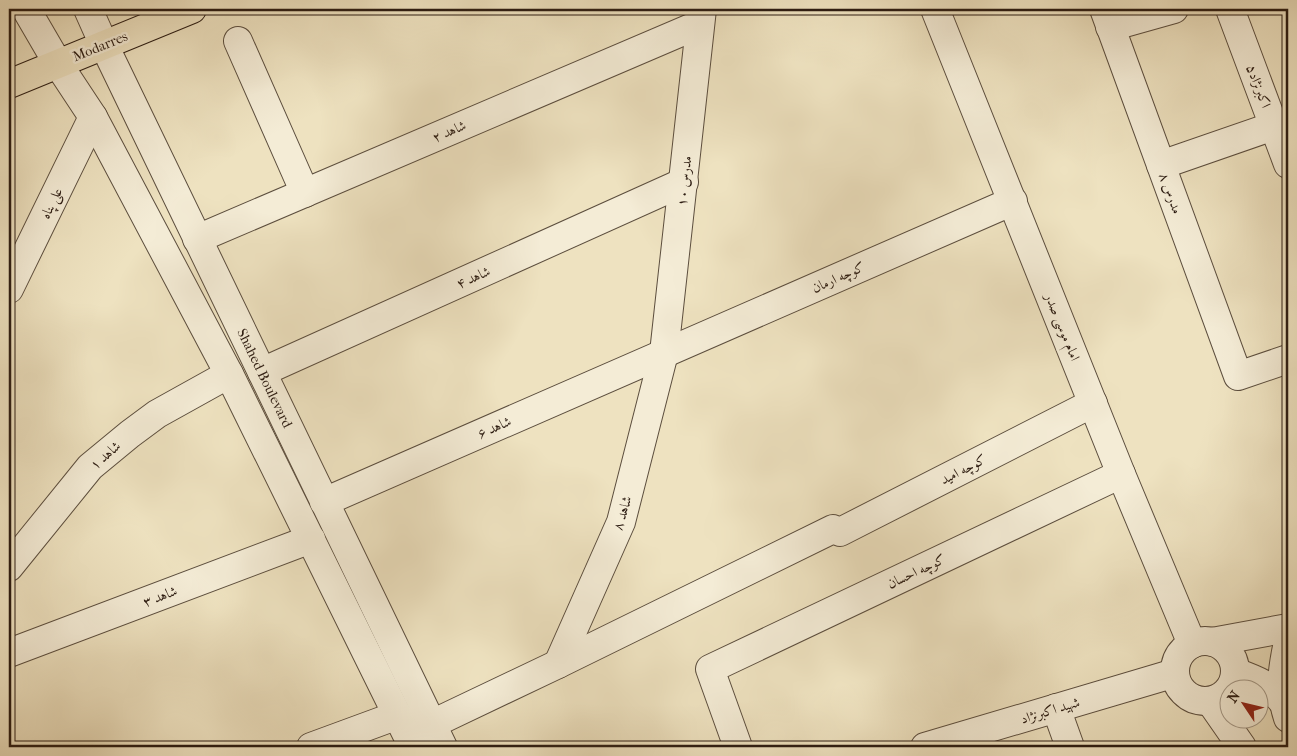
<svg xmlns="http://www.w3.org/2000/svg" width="1297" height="756" font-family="'IM FELL French Canon',Amiri,serif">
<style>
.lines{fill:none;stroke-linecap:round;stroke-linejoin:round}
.minor-casing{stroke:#5c4e3e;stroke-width:30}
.major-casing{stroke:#2c1c12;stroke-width:30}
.minor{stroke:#f4ecd6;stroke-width:28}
.major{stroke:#eee2c0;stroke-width:28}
.labels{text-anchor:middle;stroke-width:5;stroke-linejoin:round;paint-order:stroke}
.street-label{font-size:14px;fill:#2c1c12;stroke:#f4ecd6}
</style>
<rect width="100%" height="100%" fill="#eee2c0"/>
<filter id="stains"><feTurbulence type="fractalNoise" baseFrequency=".004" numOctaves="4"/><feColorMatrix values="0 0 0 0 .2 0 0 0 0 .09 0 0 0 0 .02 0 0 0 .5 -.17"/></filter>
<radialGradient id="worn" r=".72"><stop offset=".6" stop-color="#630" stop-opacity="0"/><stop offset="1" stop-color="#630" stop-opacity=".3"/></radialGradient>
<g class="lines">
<defs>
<g id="minor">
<path d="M26 9 58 64 93 117 229 374 413 747"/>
<path d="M88 9 104 45 443 747"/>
<path d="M935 9 1121 474 1192 644"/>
<path d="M1104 9 1238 376 1288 359"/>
<path d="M1230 9 1288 164"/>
<path d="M1110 27 1174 9"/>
<path d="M238 41 305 193"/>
<path d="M1161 165 1288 121"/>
<path d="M197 239 700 24"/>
<path d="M9 289 93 117"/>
<path d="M262 372 684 182"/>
<path d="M324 502 1013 201"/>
<path d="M9 567 90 467 130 434 157 414 229 374"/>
<circle cx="1205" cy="671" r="30"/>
<path d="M1212 642 1288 628"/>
<path d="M1288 642C1282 670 1279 691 1288 718"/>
<path d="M9 653 311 539"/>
<path d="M558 664 621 522 664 353 702 9"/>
<path d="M1235 672C1257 680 1267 683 1283 702"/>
<path d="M1210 701 1242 747"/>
<path d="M1056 708 1070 747"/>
<path d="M432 724 558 664 833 529 840 532 1093 403"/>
<path d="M311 747 398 715"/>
<path d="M738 747 710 669 1121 474"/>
<path d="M925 747 1175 673"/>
</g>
<path id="major" d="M9 84 192 9"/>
</defs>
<use href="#minor" class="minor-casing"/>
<use href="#major" class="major-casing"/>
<use href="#minor" class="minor"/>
<use href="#major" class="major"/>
</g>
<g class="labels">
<g class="street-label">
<text transform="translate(100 46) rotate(-22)" y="5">Modarres</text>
<text transform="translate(1259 86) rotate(69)" y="5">اکبرنژاد۵</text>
<text transform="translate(449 131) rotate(-23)" y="5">شاهد ۲</text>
<text transform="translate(684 181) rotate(-84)" y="5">مدرس ۱۰</text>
<text transform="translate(1171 193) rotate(70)" y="5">مدرس ۸</text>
<text transform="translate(51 203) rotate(-64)" y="5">علی پناه</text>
<text transform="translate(473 277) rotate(-24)" y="5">شاهد ۴</text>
<text transform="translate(838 277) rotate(-24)" y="5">کوچه ارمان</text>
<text transform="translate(1063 327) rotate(68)" y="5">امام موسی صدر</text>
<text transform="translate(265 378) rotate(64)" y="5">Shahed Boulevard</text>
<text transform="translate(494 427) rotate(-24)" y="5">شاهد ۶</text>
<text transform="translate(105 455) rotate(-41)" y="5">شاهد ۱</text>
<text transform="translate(963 469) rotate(-27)" y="5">کوچه امید</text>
<text transform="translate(622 513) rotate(-73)" y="5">شاهد ۸</text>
<text transform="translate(916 571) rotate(-25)" y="5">کوچه احسان</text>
<text transform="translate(160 596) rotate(-21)" y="5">شاهد ۳</text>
<text transform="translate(1050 710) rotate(-17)" y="5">شهید اکبرنژاد</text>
</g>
</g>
<rect width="1297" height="756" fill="none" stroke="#eee2c0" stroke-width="30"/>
<rect x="10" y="10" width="1277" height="736" fill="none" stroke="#2c1c12" stroke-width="2.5"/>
<rect x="15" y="15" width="1267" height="726" fill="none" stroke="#2c1c12"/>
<g transform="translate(1244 704) rotate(305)"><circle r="24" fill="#f4ecd6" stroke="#a49988"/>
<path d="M0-4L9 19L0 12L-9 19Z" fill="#8f2418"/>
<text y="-8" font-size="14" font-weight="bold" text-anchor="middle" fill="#2c1c12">N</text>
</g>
<rect width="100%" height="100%" filter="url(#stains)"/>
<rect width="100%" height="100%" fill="url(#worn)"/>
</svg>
